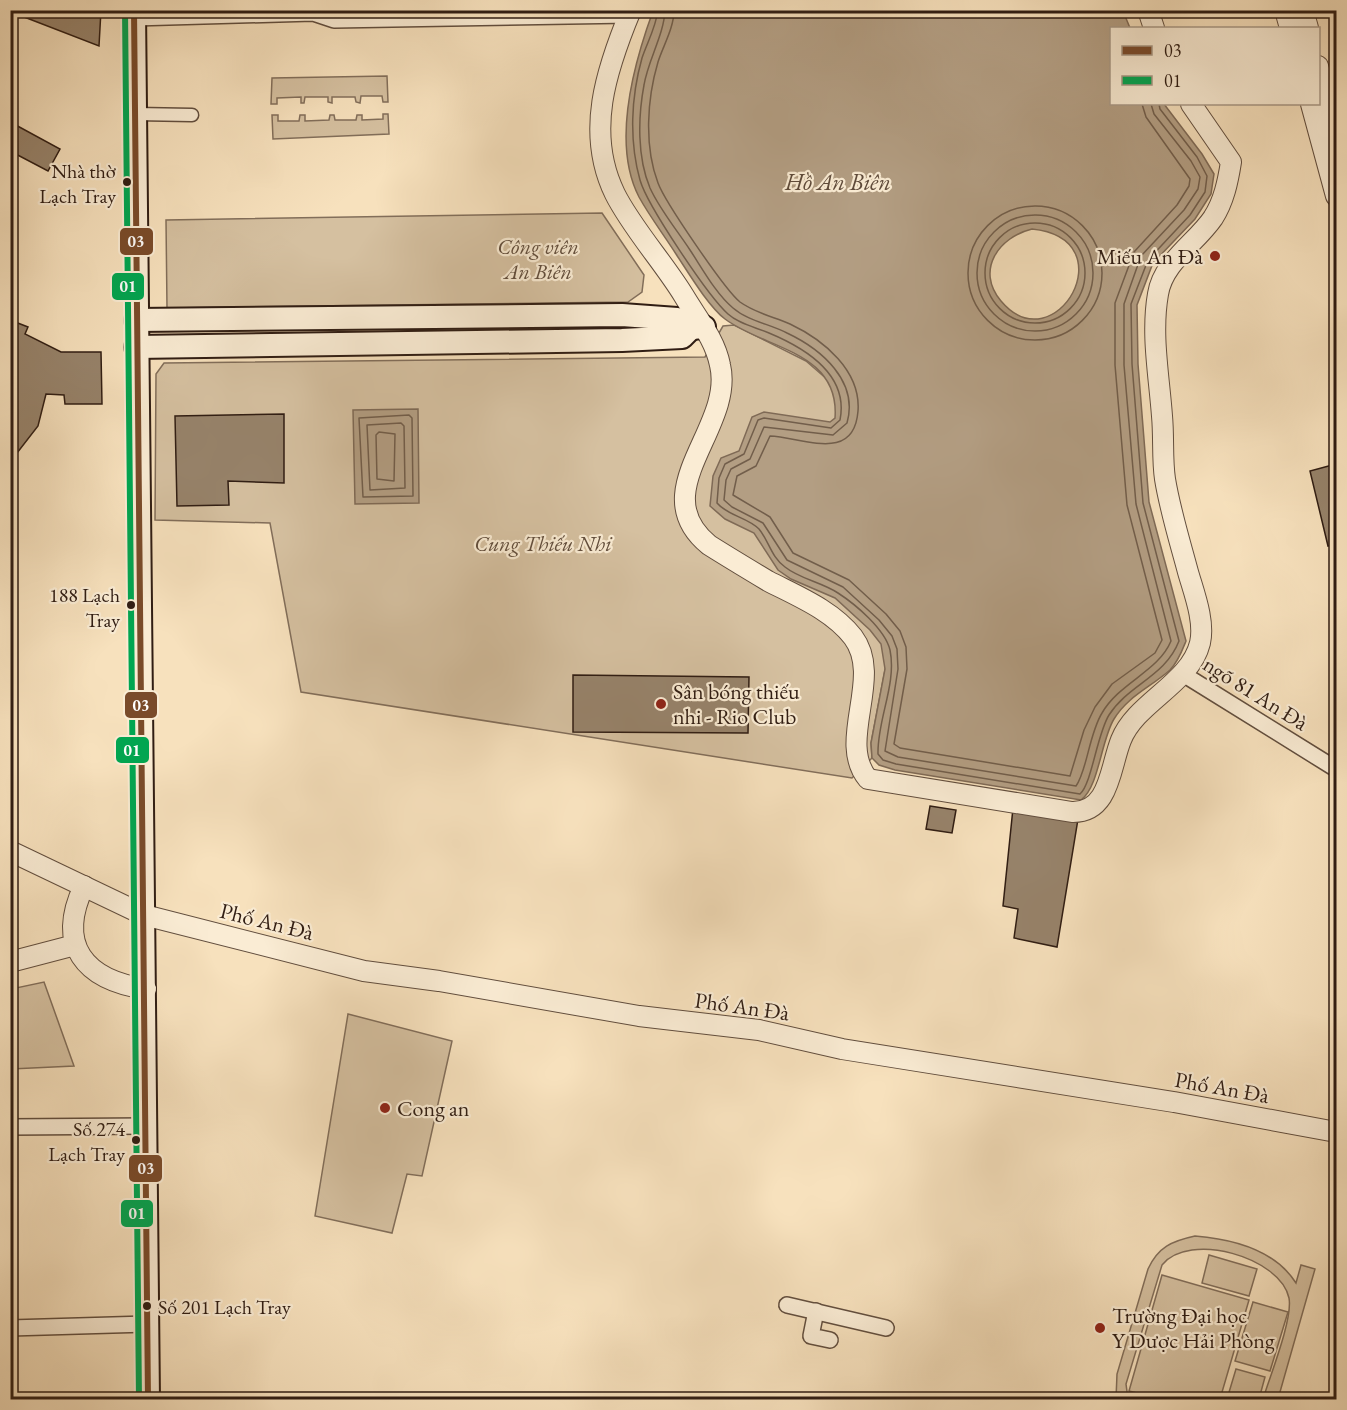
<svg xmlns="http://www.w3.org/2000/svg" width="1347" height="1410" font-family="'EB Garamond',serif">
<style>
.green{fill:#d5c0a0;stroke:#826e5a;stroke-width:1.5}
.water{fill:#b39e83;stroke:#7f6a56;stroke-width:1.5;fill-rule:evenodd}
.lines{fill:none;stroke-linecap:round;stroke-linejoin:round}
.shore{stroke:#725e4b;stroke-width:1.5}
.building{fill:#97836b;stroke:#301d13;stroke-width:1.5}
.pedestrian-casing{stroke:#624e3e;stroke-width:15}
.minor-casing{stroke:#624e3e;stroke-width:18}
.tertiary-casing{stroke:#624e3e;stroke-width:22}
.secondary-casing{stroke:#301d13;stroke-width:26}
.pedestrian{stroke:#faecd4;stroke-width:12}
.minor{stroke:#faecd4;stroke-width:15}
.tertiary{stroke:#faecd4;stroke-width:20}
.secondary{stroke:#faecd4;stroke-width:22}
.bus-1-casing{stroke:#faecd4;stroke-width:10}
.bus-2-casing{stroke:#faecd4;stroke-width:10}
.bus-1{stroke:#7a4b2a;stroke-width:6}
.bus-2{stroke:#00a651;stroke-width:6}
.bus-dot{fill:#301d13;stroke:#faecd4;stroke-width:2}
.poi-dot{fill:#8f2418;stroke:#faecd4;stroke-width:2}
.labels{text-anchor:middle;stroke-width:4.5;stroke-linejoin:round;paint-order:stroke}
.bus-label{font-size:20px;fill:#301d13;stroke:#faecd4;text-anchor:end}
.park-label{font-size:22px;font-style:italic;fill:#624e3d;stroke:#faecd4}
.poi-label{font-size:22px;fill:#301d13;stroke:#faecd4;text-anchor:start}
.street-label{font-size:22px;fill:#301d13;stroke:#faecd4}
.water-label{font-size:24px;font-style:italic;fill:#5e4a3a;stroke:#faecd4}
.line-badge{stroke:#faecd4;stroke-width:2}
.badge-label{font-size:16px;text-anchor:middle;font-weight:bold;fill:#fff}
</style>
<rect width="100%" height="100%" fill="#f7e1bd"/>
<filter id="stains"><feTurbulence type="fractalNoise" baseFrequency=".00333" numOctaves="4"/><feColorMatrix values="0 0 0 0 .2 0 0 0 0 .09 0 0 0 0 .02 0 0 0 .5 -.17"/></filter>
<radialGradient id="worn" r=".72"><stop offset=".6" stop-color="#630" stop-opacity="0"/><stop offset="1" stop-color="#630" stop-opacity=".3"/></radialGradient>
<g class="green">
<path d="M387 76 388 102H383L382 96H361L360 103 356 102 355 97H332V103L328 102V97H305L304 103H301V97L277 98V104H271L272 78Z"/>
<path d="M383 114H388L389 134 273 139 272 115H278V121H299L300 115H305V121L329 120 330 115H334L335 120H356L357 115H362V120L383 119Z"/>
<path d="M602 213 644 275 642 292 628 302 167 308 166 220Z"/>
<path d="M734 325 806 361 844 394 839 588 889 649 871 743 872 758 852 778 301 692 270 523 155 520 156 374 164 363 705 357 723 326Z"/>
<path d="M44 982 74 1066 11 1069V989Z"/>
<path d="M348 1014 452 1041 422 1176 407 1174 392 1233 315 1216Z"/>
<path d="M1195 1236C1232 1239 1275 1250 1296 1283L1301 1265 1315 1269 1278 1399H1263C1270 1376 1293 1319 1289 1298 1280 1257 1189 1231 1162 1265L1126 1384 1128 1399H1116L1117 1374 1148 1269C1158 1247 1172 1241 1195 1236Z"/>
<path d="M1209 1255 1257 1269 1249 1296 1202 1283Z"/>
<path d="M1162 1275 1249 1300 1220 1399H1160L1129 1391Z"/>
<path d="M1253 1302 1288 1312 1270 1371 1235 1361Z"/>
<path d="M1236 1369 1265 1377 1259 1399H1227Z"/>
</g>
<g class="water">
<path d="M653 11H1123L1130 28H1112V104H1164L1202 154 1214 174 1211 194 1195 219 1153 263 1137 305 1138 364 1149 502 1186 641C1182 651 1178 662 1170 670 1151 687 1128 696 1114 719 1101 740 1099 787 1081 800L895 770 879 765 872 758 871 743 885 669 881 644 870 630 835 598 791 579 778 570 754 533 725 519 710 506 713 476 721 458 739 451 752 417 764 412 830 422 835 418C840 351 765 349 725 319 708 306 688 272 676 254 664 235 650 217 639 197 611 143 634 63 653 11ZM1032 229C1128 239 1055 365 1001 301 975 270 999 237 1032 229Z"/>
<path d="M418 409 419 503 355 504 353 410Z"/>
</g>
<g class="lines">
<g class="shore">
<path d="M658 10C656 27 647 43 642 58 631 97 629 141 640 180 647 205 708 296 728 314 739 324 755 327 769 333 805 348 849 375 840 420L831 428 764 418 758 420 744 454 725 464 719 478 717 503C728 516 747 517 759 529 769 541 771 557 785 567 800 579 821 582 838 593 855 604 885 629 890 650 897 684 877 720 878 754L883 760 896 764 1080 794C1092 783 1097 734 1109 715 1129 684 1165 677 1179 641L1143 503 1132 364 1131 304 1148 260 1190 215 1205 192 1207 176 1197 157 1160 109 1159 104"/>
<path d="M665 10C664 35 648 60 644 85 638 117 637 157 650 188 660 210 677 230 690 250 702 268 716 294 733 308 748 321 770 324 787 333 821 349 859 381 847 423L833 435 764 427 750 459 731 469 726 480 724 500 732 507 763 523 787 560 843 587 879 620 892 636 897 649 898 669 885 751 898 757 1076 786C1087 771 1089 734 1102 713 1120 682 1158 672 1171 641L1136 504 1124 365V304L1141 256 1184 210 1198 189 1200 177 1191 161 1154 114 1151 104"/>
<path d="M674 10C674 28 663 46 658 62 647 99 644 146 658 183 665 202 725 290 740 302 755 313 774 317 790 324 824 340 861 371 858 411 854 464 802 437 770 436L756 466 737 476 733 495 770 517 793 553 849 580 886 614 900 631 906 647 907 669 894 744 900 748 1070 776 1084 730 1095 707 1112 684 1155 653 1162 640 1127 505 1115 365V303L1134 252 1177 205 1189 186 1190 179 1146 117 1142 104"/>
<circle cx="1035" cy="273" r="67"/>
<circle cx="1035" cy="273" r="58"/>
<circle cx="1035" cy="273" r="50"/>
<path d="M409 415 412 418 413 496 363 497 359 418Z"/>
<path d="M401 423 404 426 405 488 370 490 367 425Z"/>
<path d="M379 432 395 434 394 481 377 479 376 435Z"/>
</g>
</g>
<g class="building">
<path d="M21 10H101L99 46 19 15Z"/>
<path d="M12 123 60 149 48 171 10 151Z"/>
<path d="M10 320 28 327 25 334 61 352H101L102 404H65L64 395 46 394 38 426 10 462Z"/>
<path d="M284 414V483L228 481 229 505 177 506 175 416Z"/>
<path d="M1336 464V544L1328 546 1310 471Z"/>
<path d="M573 675 749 677 748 733 573 732Z"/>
<path d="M930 806 956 810 952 833 926 829Z"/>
<path d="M1013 808 1078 819 1057 947 1014 938 1018 909 1003 906Z"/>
</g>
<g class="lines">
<defs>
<path id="pedestrian" d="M136 114 192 115"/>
<g id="minor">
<path d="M134 18 313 13 334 20 630 15"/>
<path d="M1183 674 1336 769"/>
<path d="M10 1127 146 1126"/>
<path d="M787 1305 886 1328"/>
<path d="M816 1311 811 1336 830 1340"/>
<path d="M10 1328 147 1324"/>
</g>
<g id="tertiary">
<path d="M631 10C606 70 585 133 615 194 632 228 664 263 684 296 697 318 715 339 720 365 735 428 643 491 709 545 728 557 748 569 768 581 797 596 832 610 853 637 884 678 836 741 868 779L1072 812C1110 813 1110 767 1121 740 1136 702 1190 684 1200 643 1205 621 1194 593 1188 572 1180 542 1170 510 1165 479 1162 459 1164 437 1162 416 1159 375 1151 334 1158 294 1163 262 1196 243 1213 218 1224 201 1228 181 1231 162L1191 104"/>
<path d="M1148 10 1154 28"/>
<path d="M1285 10 1290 28"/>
<path d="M1303 10 1308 28"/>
<path d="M1318 66 1336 130"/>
<path d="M1311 104 1336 196"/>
<path d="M10 851 144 915 364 971 439 981 639 1016 759 1030 842 1049 1174 1102 1336 1132"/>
<path d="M84 886C56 945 84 980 146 989"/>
<path d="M10 962 75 945"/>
</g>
<g id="secondary">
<path d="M134 10 148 1400"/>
<path d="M136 320 622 315 677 319 691 328 704 327"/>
<path d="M136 347 622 340 682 337 691 328"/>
</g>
</defs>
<use href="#pedestrian" class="pedestrian-casing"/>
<use href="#minor" class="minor-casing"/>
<use href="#tertiary" class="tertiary-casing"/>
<use href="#secondary" class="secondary-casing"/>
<use href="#pedestrian" class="pedestrian"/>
<use href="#minor" class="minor"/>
<use href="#tertiary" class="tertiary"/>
<use href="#secondary" class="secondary"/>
<defs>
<path id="bus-1" d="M134 10 148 1400"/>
<path id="bus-2" d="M125 10 139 1400"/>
</defs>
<use href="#bus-1" class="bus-1-casing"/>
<use href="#bus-2" class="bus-2-casing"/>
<use href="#bus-1" class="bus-1"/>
<use href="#bus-2" class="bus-2"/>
</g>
<g class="bus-dot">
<circle cx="127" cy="182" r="5"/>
<circle cx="131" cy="605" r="5"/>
<circle cx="136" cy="1140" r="5"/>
<circle cx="147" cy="1306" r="5"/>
</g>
<g class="poi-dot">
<circle cx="1215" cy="256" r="6"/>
<circle cx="661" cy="704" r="6"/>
<circle cx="385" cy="1108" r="6"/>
<circle cx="1100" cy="1328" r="6"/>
</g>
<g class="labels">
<g class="bus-label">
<text x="116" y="178">Nhà thờ<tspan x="116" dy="25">Lạch Tray</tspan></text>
<text x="120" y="602">188 Lạch<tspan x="120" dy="25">Tray</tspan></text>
<text x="125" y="1136">Số 274<tspan x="125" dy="25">Lạch Tray</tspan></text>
<text x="158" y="1314" text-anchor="start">Số 201 Lạch Tray</text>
</g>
<g class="park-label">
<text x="538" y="254">Công viên<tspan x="538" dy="25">An Biên</tspan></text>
<text x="543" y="551">Cung Thiếu Nhi</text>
</g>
<g class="poi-label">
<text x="1203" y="264" text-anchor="end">Miếu An Đà</text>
<text x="673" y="699">Sân bóng thiếu<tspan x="673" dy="25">nhi - Rio Club</tspan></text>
<text x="397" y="1116">Cong an</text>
<text x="1112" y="1323">Trường Đại học<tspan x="1112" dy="25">Y Dược Hải Phòng</tspan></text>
</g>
<g class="street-label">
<text transform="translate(1256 693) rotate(32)" y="8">ngõ 81 An Đà</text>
<text transform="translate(267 921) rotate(14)" y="8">Phố An Đà</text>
<text transform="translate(742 1006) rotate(8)" y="8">Phố An Đà</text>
<text transform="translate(1222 1087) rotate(10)" y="8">Phố An Đà</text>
</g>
<g class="water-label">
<text x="838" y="190">Hồ An Biên</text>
</g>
</g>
<g class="line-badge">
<rect x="119" y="227" width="35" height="29" rx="6" fill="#7a4b2a"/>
<rect x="111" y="272" width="34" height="29" rx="6" fill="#00a651"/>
<rect x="124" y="691" width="34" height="28" rx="6" fill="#7a4b2a"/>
<rect x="115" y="736" width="35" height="28" rx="6" fill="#00a651"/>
<rect x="128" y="1154" width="35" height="29" rx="6" fill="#7a4b2a"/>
<rect x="120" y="1199" width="34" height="29" rx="6" fill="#00a651"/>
</g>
<g class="badge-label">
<text x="136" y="247">03</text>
<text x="128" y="292">01</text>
<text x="141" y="711">03</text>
<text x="132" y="756">01</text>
<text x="146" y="1174">03</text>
<text x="137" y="1219">01</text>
</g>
<rect width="1347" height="1410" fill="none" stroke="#f7e1bd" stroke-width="36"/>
<rect x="12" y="12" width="1323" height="1386" fill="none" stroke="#301d13" stroke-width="3"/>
<rect x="18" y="18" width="1311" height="1374" fill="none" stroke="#301d13" stroke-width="1.5"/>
<rect x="1110" y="27" width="210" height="78" fill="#faecd4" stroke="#a99987" stroke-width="1.5"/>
<rect x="1122" y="46" width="30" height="9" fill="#7a4b2a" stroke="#a99987" stroke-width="1.5"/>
<text x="1164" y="57" font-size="18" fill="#301d13">03</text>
<rect x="1122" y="76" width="30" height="9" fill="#00a651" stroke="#a99987" stroke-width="1.5"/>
<text x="1164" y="87" font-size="18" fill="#301d13">01</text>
<rect width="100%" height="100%" filter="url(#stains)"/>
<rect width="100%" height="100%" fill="url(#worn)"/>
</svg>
